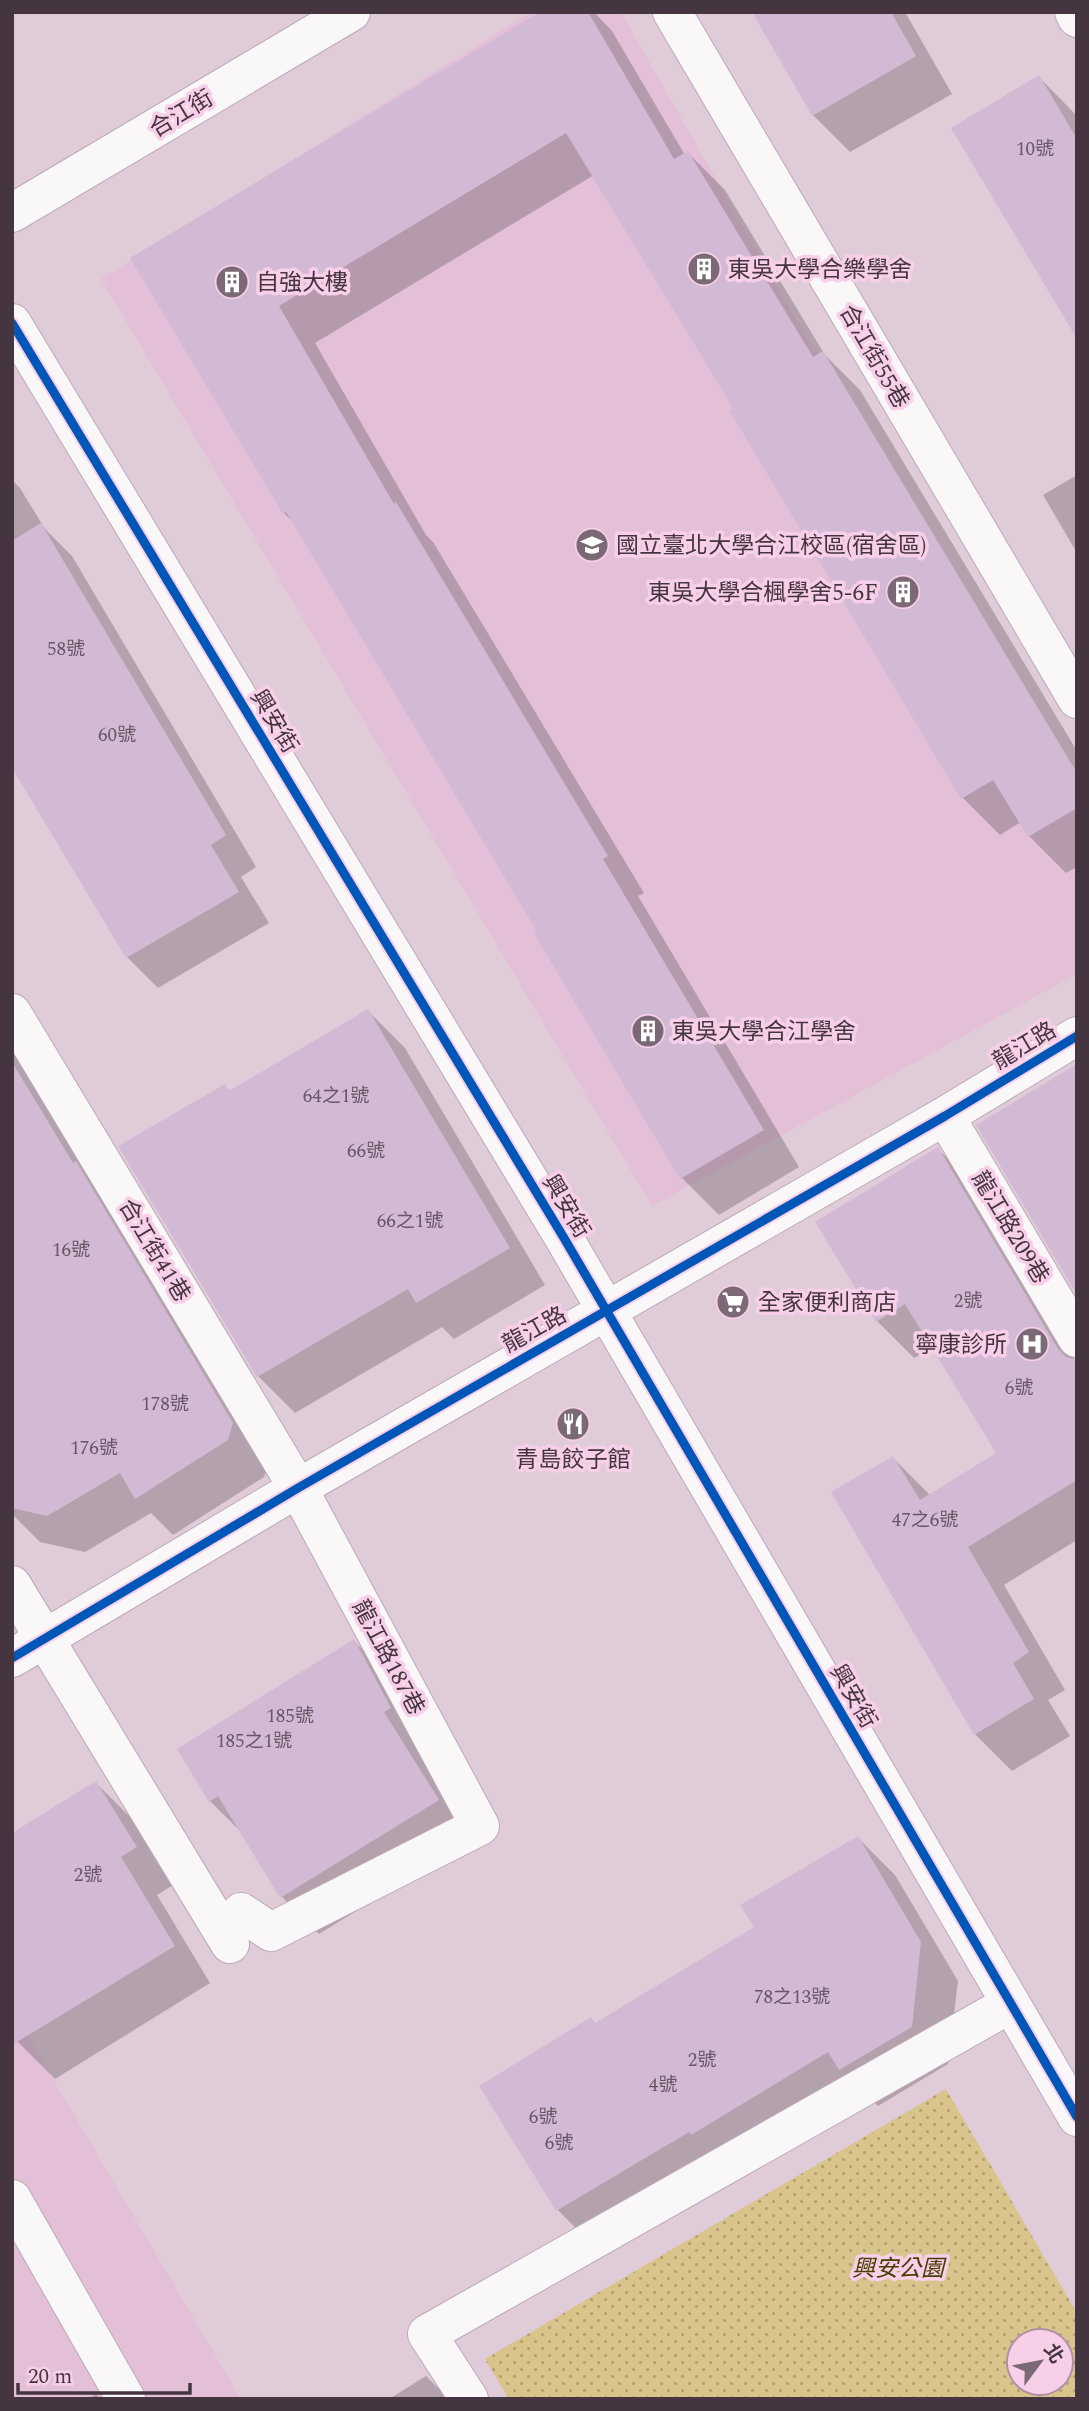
<svg xmlns="http://www.w3.org/2000/svg" width="1089" height="2411" font-family="Spectral,'Noto Sans TC',serif">
<style>
.built{fill:#e3c0d7}
.park{fill:url(#park-dots);fill-rule:evenodd}
.shadow{fill:#0003}
.building{fill:#d3bad4}
.lines{fill:none;stroke-linecap:round;stroke-linejoin:round}
.minor-casing{stroke:#bbabb5;stroke-width:40}
.minor{stroke:#faf7f9;stroke-width:38}
.cycleway-casing{stroke:#f7cfe9;stroke-width:13}
.cycleway{stroke:#0057b8;stroke-width:9}
.labels{text-anchor:middle;stroke-width:7;stroke-linejoin:round;paint-order:stroke}
.number-label{font-size:19px;fill:#685665}
.street-label{font-size:23px;fill:#453540;stroke:#f7cfe9}
.poi-label{font-size:23px;fill:#453540;stroke:#f7cfe9;text-anchor:start}
.park-label{font-size:23px;font-style:italic;fill:#483e00;stroke:#f7cfe9}
</style>
<defs>
<pattern id="park-dots" width="8" height="8" patternUnits="userSpaceOnUse" patternTransform="scale(1.75)"><rect width="8" height="8" fill="#d9c48b"/><path d="M2 2h.1M6 6h.1" fill="none" stroke="#b2a073" stroke-width="1.8" stroke-linecap="round"/></pattern>
</defs>
<rect width="100%" height="100%" fill="#e0cbd9"/>
<g class="built">
<path d="M531 12H621L1077 812V974L652 1206 101 279Z"/>
<path d="M12 2009 241 2399H12Z"/>
</g>
<path class="park" d="M946 2089 1077 2313V2399H509L485 2359ZM1019 2341H1061V2383H1019Z"/>
<g class="shadow">
<path d="M544 12H594L612 31 685 155 688 153 725 190 825 355 860 390 1077 751V867L1066 873 1029 836 1021 822 1000 835 963 798 736 408 594 175 315 343 426 535 433 542 644 893 638 896 799 1167 719 1215 682 1178 539 931 295 524 284 513 133 259Z"/>
<path d="M754 12H905L952 94 850 152 813 115Z"/>
<path d="M1039 77 1077 116V336Z"/>
<path d="M1077 475V553L1043 495Z"/>
<path d="M12 480 20 488 45 529 72 556 256 867 241 877 269 923 158 988 127 957 12 764Z"/>
<path d="M368 1011 405 1048 545 1285 454 1339 442 1327 295 1413 258 1376 225 1086 231 1092Z"/>
<path d="M12 1041 270 1461 264 1477 173 1535 151 1513 85 1552 40 1542 12 1514Z"/>
<path d="M938 1149 975 1186 1077 1364V1540L1004 1585 1065 1690 1048 1700 1070 1736 1012 1771 975 1734 893 1458 931 1496 998 1454 933 1347 914 1358 877 1321 817 1223Z"/>
<path d="M354 1641 391 1678 475 1838 319 1934 282 1897 243 1834 210 1801 179 1750Z"/>
<path d="M96 1783 133 1820 173 1885 157 1895 210 1983 55 2079 18 2042 12 2033Z"/>
<path d="M858 1838 895 1875 958 1981 948 2064 878 2106 862 2091 594 2247 557 2209 591 2019 596 2024 756 1928Z"/>
<path d="M426 2376 449 2399H389Z"/>
<path d="M96 2394 101 2399H88Z"/>
</g>
<g class="building">
<path d="M540 12H588L674 159 688 151 813 357 823 351 1077 773V808L1028 837 993 780 961 799 729 410 733 408 566 133 279 306 394 504 396 502 608 856 603 859 764 1130 680 1179 533 932 536 930 286 512 283 514 130 258Z"/>
<path d="M752 12H891L916 56 812 116Z"/>
<path d="M1039 75 1077 139V339L951 128Z"/>
<path d="M41 523 226 835 211 845 239 892 126 958 12 768V541Z"/>
<path d="M368 1009 510 1248 416 1303 408 1289 257 1377 118 1146 225 1084 229 1091Z"/>
<path d="M12 1062 73 1163 76 1161 233 1423 228 1440 135 1499 120 1473 47 1516 12 1508Z"/>
<path d="M1077 1064V1295L976 1125Z"/>
<path d="M938 1147 1058 1349 1066 1357 1077 1360V1480L968 1547 1029 1652 1013 1663 1034 1699 974 1735 831 1492 893 1456 920 1500 996 1453 905 1304 876 1322 815 1222Z"/>
<path d="M354 1639 391 1708 384 1712 439 1800 280 1898 218 1796 209 1802 177 1749Z"/>
<path d="M96 1781 137 1847 121 1857 175 1946 12 2045V1833Z"/>
<path d="M858 1836 921 1942 912 2027 839 2070 828 2052 691 2135 689 2132 556 2211 479 2086 591 2017 595 2023 754 1927 740 1905Z"/>
</g>
<g class="lines">
<defs>
<g id="minor">
<path d="M672 12 1077 699"/>
<path d="M1074 12 1077 18"/>
<path d="M12 213 351 12"/>
<path d="M12 323 564 1238 1077 2117"/>
<path d="M12 1013 298 1488 480 1826 271 1932 241 1912"/>
<path d="M945 1116 1077 1338"/>
<path d="M12 1585 230 1944"/>
<path d="M12 1658 298 1488 945 1116 1077 1036"/>
<path d="M12 2199 126 2399"/>
<path d="M469 2399 427 2334 1010 2004"/>
</g>
</defs>
<use href="#minor" class="minor-casing"/>
<use href="#minor" class="minor"/>
<defs>
<g id="cycleway">
<path d="M12 323 564 1238 1077 2117"/>
<path d="M12 1658 298 1488 945 1116 1077 1036"/>
</g>
</defs>
<use href="#cycleway" class="cycleway-casing"/>
<use href="#cycleway" class="cycleway"/>
</g>
<defs>
<symbol id="building-disc" viewBox="-11 -11 22 22"><circle r="9.5" fill="#7b6a76" stroke="#f7cfe9"/><path d="M-4-6H4V6H1V3H-1V6H-4ZM-2.5-4.3h1.7v1.8h-1.7ZM.8-4.3h1.7v1.8H.8ZM-2.5-1h1.7V.8h-1.7ZM.8-1h1.7V.8H.8Z" fill="#fff"/></symbol>
<symbol id="university-disc" viewBox="-11 -11 22 22"><circle r="9.5" fill="#7b6a76" stroke="#f7cfe9"/><path d="M0-5L7-2L0 1L-7-2ZM-4 1L0 2.5L4 1V4Q0 6-4 4Z" fill="#fff"/></symbol>
<symbol id="supermarket-disc" viewBox="-11 -11 22 22"><circle r="9.5" fill="#7b6a76" stroke="#f7cfe9"/><path d="M-6-5.5h2.5l.6 2H6L4.5 2H-2.5L-4.4-4H-6ZM-1.5 3.2a1.3 1.3 0 1 0 .1 0ZM3 3.2a1.3 1.3 0 1 0 .1 0Z" fill="#fff"/></symbol>
<symbol id="hospital-disc" viewBox="-11 -11 22 22"><circle r="9.5" fill="#7b6a76" stroke="#f7cfe9"/><path d="M-5-5h3v3.5h4V-5h3V5h-3V1.5h-4V5h-3Z" fill="#fff"/></symbol>
<symbol id="restaurant-disc" viewBox="-11 -11 22 22"><circle r="9.5" fill="#7b6a76" stroke="#f7cfe9"/><path d="M-5-6h1v4h1v-4h1v4h1v-4h1v5L-1.5 .5V6h-2V.5L-5-1ZM5-6V6H3V1.5H1.5Q1.5-4 5-6Z" fill="#fff"/></symbol>
</defs>
<g fill-rule="evenodd">
<use href="#building-disc" x="685" y="250" width="38" height="38"/>
<use href="#building-disc" x="213" y="263" width="38" height="38"/>
<use href="#university-disc" x="573" y="526" width="38" height="38"/>
<use href="#building-disc" x="884" y="573" width="38" height="38"/>
<use href="#building-disc" x="629" y="1012" width="38" height="38"/>
<use href="#supermarket-disc" x="714" y="1283" width="38" height="38"/>
<use href="#hospital-disc" x="1013" y="1325" width="38" height="38"/>
<use href="#restaurant-disc" x="554" y="1405" width="38" height="38"/>
</g>
<g class="labels">
<g class="number-label">
<text x="1035" y="155">10號</text>
<text x="66" y="655">58號</text>
<text x="117" y="741">60號</text>
<text x="336" y="1102">64之1號</text>
<text x="366" y="1157">66號</text>
<text x="410" y="1227">66之1號</text>
<text x="71" y="1256">16號</text>
<text x="968" y="1307">2號</text>
<text x="1019" y="1394">6號</text>
<text x="165" y="1410">178號</text>
<text x="94" y="1454">176號</text>
<text x="925" y="1526">47之6號</text>
<text x="290" y="1722">185號</text>
<text x="254" y="1747">185之1號</text>
<text x="88" y="1881">2號</text>
<text x="792" y="2003">78之13號</text>
<text x="702" y="2066">2號</text>
<text x="663" y="2091">4號</text>
<text x="543" y="2123">6號</text>
<text x="559" y="2149">6號</text>
</g>
<g class="street-label">
<text transform="translate(181 113) rotate(-31)" y="8">合江街</text>
<text transform="translate(875 356) rotate(60)" y="8">合江街55巷</text>
<text transform="translate(275 721) rotate(59)" y="8">興安街</text>
<text transform="translate(1024 1045) rotate(-31)" y="8">龍江路</text>
<text transform="translate(567 1206) rotate(59)" y="8">興安街</text>
<text transform="translate(1011 1227) rotate(59)" y="8">龍江路209巷</text>
<text transform="translate(155 1250) rotate(59)" y="8">合江街41巷</text>
<text transform="translate(534 1329) rotate(-29)" y="8">龍江路</text>
<text transform="translate(389 1657) rotate(62)" y="8">龍江路187巷</text>
<text transform="translate(854 1696) rotate(60)" y="8">興安街</text>
</g>
<g class="poi-label">
<text x="728" y="277">東吳大學合樂學舍</text>
<text x="256" y="290">自強大樓</text>
<text x="616" y="553">國立臺北大學合江校區(宿舍區)</text>
<text x="878" y="600" text-anchor="end">東吳大學合楓學舍5-6F</text>
<text x="672" y="1039">東吳大學合江學舍</text>
<text x="758" y="1310">全家便利商店</text>
<text x="1007" y="1352" text-anchor="end">寧康診所</text>
<text x="573" y="1467" text-anchor="middle">青島餃子館</text>
</g>
<g class="park-label">
<text x="898" y="2276">興安公園</text>
</g>
</g>
<rect width="1089" height="2411" fill="none" stroke="#453540" stroke-width="28"/>
<g transform="translate(1040 2362) rotate(58)"><circle r="33" fill="#f7cfe9" stroke="#b091a5" stroke-width="2"/>
<path d="M0-5L12 26L0 18L-12 26Z" fill="#7b6a76"/>
<text y="-10" font-size="19" font-weight="bold" text-anchor="middle" fill="#453540">北</text>
</g>
<path d="M18 2383v10h172v-10" fill="none" stroke="#453540" stroke-width="3.5"/>
<text x="28" y="2383" font-size="21" fill="#453540" stroke="#f7cfe9" stroke-width="5" paint-order="stroke">20 m</text>
</svg>
